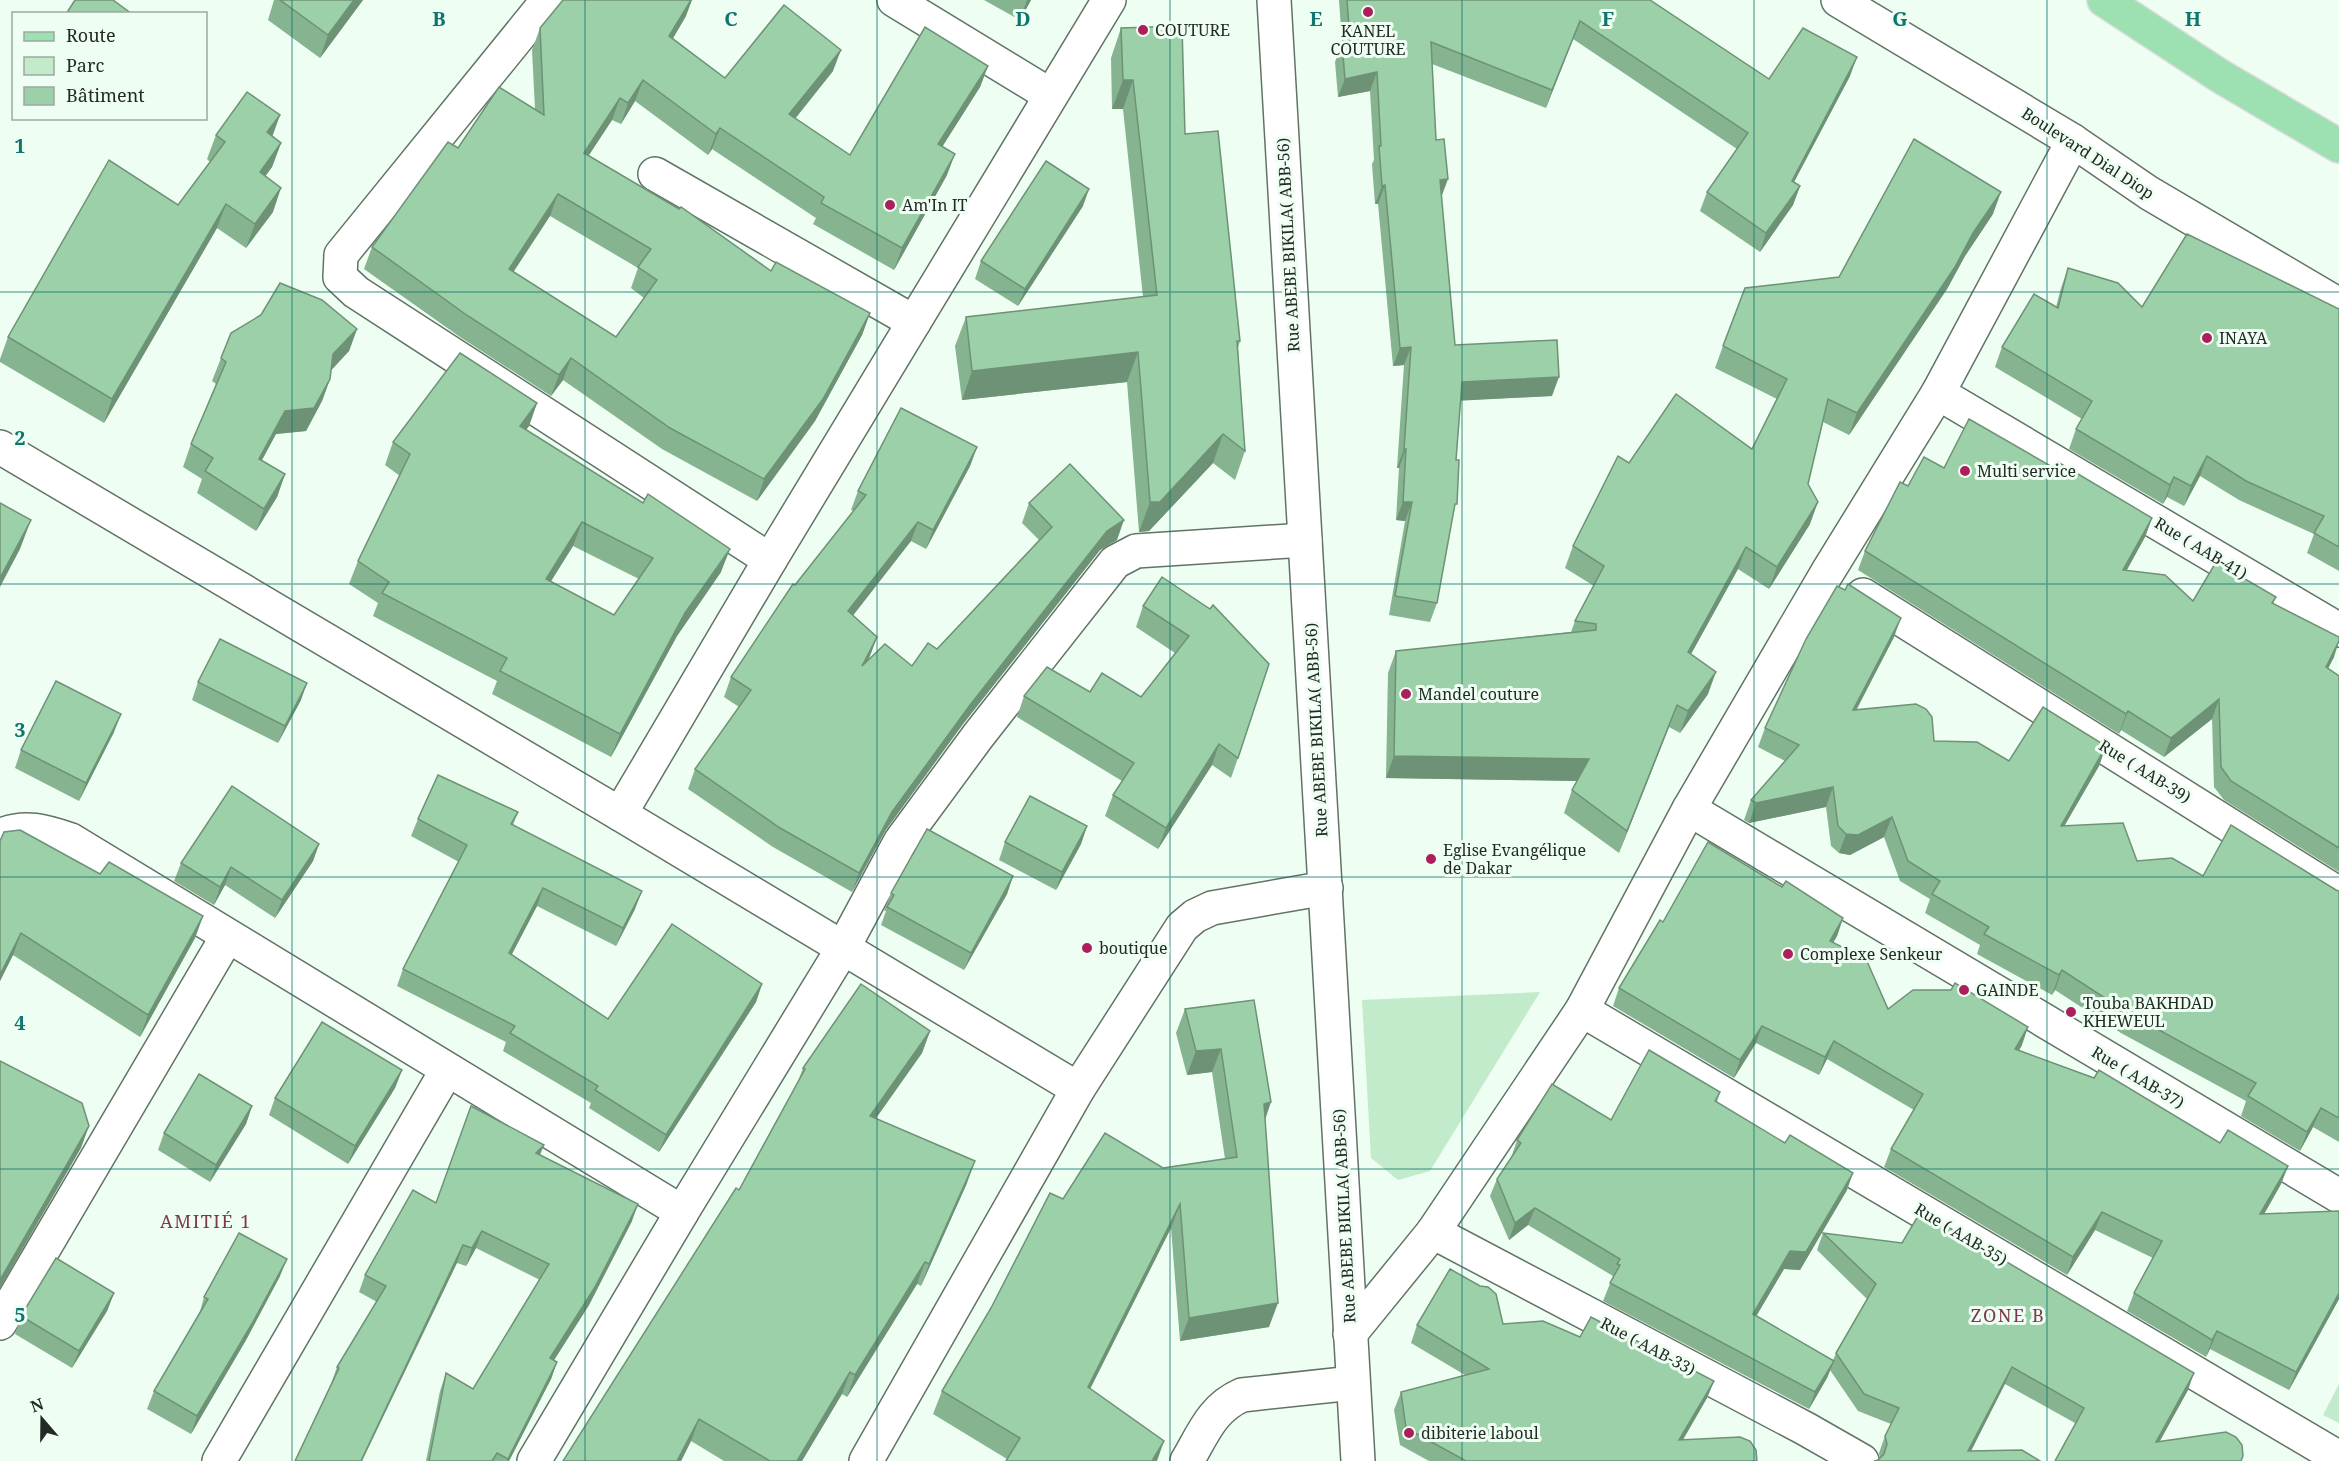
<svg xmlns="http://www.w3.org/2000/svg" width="2339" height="1461" font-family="'Noto Serif',serif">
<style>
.green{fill:#c1ebca}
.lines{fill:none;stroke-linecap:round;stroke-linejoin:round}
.minor-casing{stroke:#627366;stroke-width:36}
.major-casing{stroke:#dcdddc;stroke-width:36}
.minor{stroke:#fff;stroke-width:33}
.major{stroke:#9de0b1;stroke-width:33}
.wall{fill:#86b390;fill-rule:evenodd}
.shaded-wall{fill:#6d9276}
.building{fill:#9cd0a8;stroke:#6d9276;stroke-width:1.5;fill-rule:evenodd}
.grid{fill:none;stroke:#0f766e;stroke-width:1.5;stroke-opacity:0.55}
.poi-dot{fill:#ac1f5c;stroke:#effef2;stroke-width:2}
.labels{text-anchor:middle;stroke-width:6;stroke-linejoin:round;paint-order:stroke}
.poi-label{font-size:16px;fill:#232a25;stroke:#effef2;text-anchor:start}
.street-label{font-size:16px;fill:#232a25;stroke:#effef2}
.neighbourhood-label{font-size:18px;letter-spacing:1.5px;fill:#7d374f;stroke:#effef2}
.grid-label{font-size:20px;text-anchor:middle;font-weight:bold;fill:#0f766e;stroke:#effef2;stroke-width:6;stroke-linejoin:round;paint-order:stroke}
</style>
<rect width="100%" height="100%" fill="#effef2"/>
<g class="green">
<path d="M1540 992 1430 1171 1398 1180 1371 1158 1362 1000Z"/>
<path d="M2339 1384V1423L2323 1415Z"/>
</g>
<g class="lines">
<defs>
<g id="minor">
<path d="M548 0 341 255 340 277 356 292 770 560"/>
<path d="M894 0 1050 95"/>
<path d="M1274 0 1358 1461"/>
<path d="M1838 0 2073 141 2149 193 2339 305"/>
<path d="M655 174 914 322"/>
<path d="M1938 393 2339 630"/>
<path d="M0 447 620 814 1078 1089"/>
<path d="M1863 595 2339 894"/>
<path d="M1689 809 2339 1196"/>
<path d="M620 814 770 560 1109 0"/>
<path d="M0 836C24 824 47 832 71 840L682 1212 843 948 900 842 978 736 1115 562 1136 551 1305 540"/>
<path d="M1582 1010 2339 1458"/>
<path d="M1433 1232 1806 1429 1862 1461"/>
<path d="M0 1323 227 937"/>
<path d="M1350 1334 1433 1232 1582 1010 1689 809 1827 573 1938 393 2073 141"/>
<path d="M219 1461 447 1070"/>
<path d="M534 1461 682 1212"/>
<path d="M866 1461 1078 1089 1182 927 1195 916 1212 908 1326 888"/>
<path d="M1187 1461C1203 1434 1212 1408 1242 1395L1353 1383"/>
</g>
<path id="major" d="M2104 0 2220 76 2339 146"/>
</defs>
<use href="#minor" class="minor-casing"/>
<use href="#major" class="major-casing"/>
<use href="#minor" class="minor"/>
<use href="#major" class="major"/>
</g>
<g class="wall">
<path d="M274 0H363L320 58 268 20Z"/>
<path d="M984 0H1031L1020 20Z"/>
<path d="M1339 0H1650L1769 79 1850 76 1794 182 1800 186 1793 205 1760 252 1700 211 1707 192 1737 149 1573 39 1546 108 1432 64 1436 140 1455 345 1552 396 1460 400 1452 516 1437 603 1430 622 1389 615 1405 521 1396 520 1399 468H1397L1404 365 1393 366 1378 204H1375L1372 164 1374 160 1370 91 1338 97 1335 62 1342 43Z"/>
<path d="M686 16 673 38 725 78 833 71 795 119 850 155 988 66 980 87 942 147 947 175 894 270 813 224 816 218 712 149 708 155 635 101 621 124 612 120 588 156 771 271 870 313 862 335 815 421 757 501 662 449 563 380 551 396 460 337 364 269 372 247 458 148 535 109 532 50 540 28ZM550 216 638 268 631 288 644 298 616 337 513 272Z"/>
<path d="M1121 28 1185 134 1240 341 1238 348 1245 451 1235 480 1213 463 1149 531 1139 532 1127 382 962 400 955 346 966 317 1143 297 1123 109H1112L1111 58Z"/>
<path d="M280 115 272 136 281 143 272 167 265 176 273 212 246 248 217 228 104 423 0 362V359L8 337 178 205 210 162 207 159 216 135Z"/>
<path d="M1083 206 1018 306 975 279 981 261Z"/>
<path d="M1993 214 1965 256 1947 289 1849 435 1823 422 1808 484 1810 524 1769 589 1738 569 1691 654 1708 694 1680 733 1669 727 1619 853 1564 813 1572 790 1577 781 1386 778 1388 673 1396 651 1571 632 1575 621 1594 586 1565 568 1573 546 1629 463 1752 449 1777 399 1715 368 1723 346 1839 277Z"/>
<path d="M2068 268 2142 307 2339 309V571L2307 553 2314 534 2239 500 2200 476 2184 506 2167 497 2163 504 2069 449 2076 429 2082 419 1995 367 2002 347 2056 307 2061 288Z"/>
<path d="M357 329 349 351 331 370 330 379 322 401 306 431 276 434 262 460 285 474 277 497 256 531 197 493 202 479 183 467 191 444 216 384 212 381 221 358Z"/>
<path d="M537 403 529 426 526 430 721 572 677 636 611 757 492 694 497 681 373 616 378 603 349 584 358 561 400 476 385 465 393 442ZM573 546 639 579 614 615 551 581Z"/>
<path d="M977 447 970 466 926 549 911 541 853 615 877 637 868 660 912 666 937 649 1039 540 1022 523 1029 503 1117 540 1100 550 963 724 885 831 852 892 773 847 688 789 695 769 739 707 724 697 731 677 795 585 854 511 851 510 858 491Z"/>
<path d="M1944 468H2054L2152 518 2145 537 2127 570 2193 601 2276 597 2273 604 2334 657 2328 668 2339 676V872L2224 800 2214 787 2212 719 2164 757 2121 730 2119 734 1858 570 1865 551 1908 486Z"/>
<path d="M1143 606 1210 609 1238 758 1231 778 1212 765 1158 849 1105 816 1113 795 1122 781 1017 717 1024 696 1090 692 1141 697 1175 653 1136 627Z"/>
<path d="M1894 637 1857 709 1934 741 2009 761 2106 746 2099 766 2065 825 2137 861 2203 876 2339 891V1142L2313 1127 2300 1151 2241 1116 2246 1101 2121 1033 2055 990 2052 995 1977 954 1980 945 1925 913 1930 899 1900 881 1884 837 1850 855 1839 853 1831 846 1826 807 1749 823 1744 820 1751 800 1785 761 1758 747 1765 728Z"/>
<path d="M198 682 301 700 278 743 192 700Z"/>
<path d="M114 732 79 801 15 768 21 750Z"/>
<path d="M518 812 513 825 635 909 616 946 537 906 512 954 608 1019 762 984 756 1002 659 1152 589 1108 591 1103 503 1051 506 1042 397 986 403 969 459 862 411 836 418 819Z"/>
<path d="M1087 826 1081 844 1056 890 999 860 1005 842Z"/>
<path d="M0 841 100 874 203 916 195 938 140 1037 13 955 0 981Z"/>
<path d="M319 844 313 861 275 918 225 885 214 905 174 881 181 863Z"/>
<path d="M1013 876 1007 894 964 970 881 925 886 911H884L891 893Z"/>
<path d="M1782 887 1843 918 1837 936 1833 943 1888 1009 2022 1045 2019 1050 2220 1143 2288 1166 2281 1184 2264 1214 2339 1299 2289 1390 2210 1349 2206 1357 2127 1311 2134 1293 2153 1258 2095 1230 2067 1275 1884 1167 1891 1149 1914 1110 1827 1059 1819 1075 1756 1043 1734 1078 1613 1006 1619 988 1663 922Z"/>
<path d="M1254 1000 1265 1120 1269 1327 1180 1341 1171 1228 1090 1389 1157 1461H1006L1007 1459 933 1414 942 1391 991 1308 1063 1199 1163 1168 1225 1159 1212 1072 1187 1075 1176 1033 1185 1009Z"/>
<path d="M930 1031 922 1053 876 1118 967 1183 921 1286 917 1284 847 1397 842 1394 802 1461H724L691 1441 681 1461H563L739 1190 797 1084 803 1068Z"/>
<path d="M402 1070 395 1088 348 1164 269 1115 275 1098Z"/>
<path d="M1720 1092 1717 1102 1847 1190 1800 1270 1784 1269 1756 1316 1833 1360 1836 1353 1867 1299 1817 1250 1823 1233 2188 1390 2159 1442 2241 1461 2075 1423 2005 1384 1878 1460 1880 1458 1879 1453 1885 1436 1891 1424 1858 1411 1830 1370 1827 1378 1809 1409 1603 1301 1613 1276 1528 1225 1509 1240 1490 1196 1497 1179 1511 1158 1517 1140 1611 1120Z"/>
<path d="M252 1106 246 1124 210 1182 158 1150 164 1133Z"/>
<path d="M540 1155 632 1221 589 1305 554 1360 557 1362 551 1379 509 1461H426L440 1391 446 1373 473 1389 540 1280 476 1248 466 1266 457 1263 331 1384 337 1367 377 1302 359 1292 365 1275 436 1203Z"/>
<path d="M280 1276 246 1340 191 1434 147 1409 154 1391 199 1315 204 1297Z"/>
<path d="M114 1293 107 1311 72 1368 15 1334 21 1316Z"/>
<path d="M1503 1324 1580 1337 1714 1381 1707 1398 1683 1440 1757 1461H1429L1400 1445 1394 1410 1401 1392 1465 1375 1411 1343 1417 1325Z"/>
</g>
<g class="shaded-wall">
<path d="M354 0H363L320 58 328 35Z"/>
<path d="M691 0H692L686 16 662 57 669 36Z"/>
<path d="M1027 0H1031L1020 20Z"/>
<path d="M1580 21 1573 39 1546 108 1552 90Z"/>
<path d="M841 50 833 71 781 136 789 114Z"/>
<path d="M1857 57 1850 76 1785 199 1792 181Z"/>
<path d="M988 66 980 87 930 166 938 144Z"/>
<path d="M1377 72 1370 91 1338 97 1345 79Z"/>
<path d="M643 80 635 101 621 124 628 103Z"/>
<path d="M1123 80H1133L1123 109H1112Z"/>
<path d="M620 98 612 120 576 175 584 153Z"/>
<path d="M280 115 271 140 267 132Z"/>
<path d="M720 128 712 149 708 155 716 134Z"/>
<path d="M281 143 272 167 251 196 260 172Z"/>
<path d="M955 154 947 175 894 270 902 248Z"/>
<path d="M1448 179 1441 198 1440 180Z"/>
<path d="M1385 185 1378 204H1375L1382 186Z"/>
<path d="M1800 186 1793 205 1760 252 1766 233Z"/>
<path d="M281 188 273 212 246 248 255 224Z"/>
<path d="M1089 189 1083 206 1018 306 1025 289Z"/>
<path d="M2001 192 1993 214 1965 256 1947 289 1849 435 1857 413 1973 233Z"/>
<path d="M558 194 550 216 501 291 509 269Z"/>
<path d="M226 204 217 228 104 423 112 399Z"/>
<path d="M870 313 862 335 815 421 757 501 764 479Z"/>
<path d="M357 329 349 351 325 377 333 354Z"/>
<path d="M1411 347 1404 365 1393 366 1400 348Z"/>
<path d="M1138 352 1127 382 962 400 972 371Z"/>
<path d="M571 358 563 380 551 396 559 375Z"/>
<path d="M1559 377 1552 396 1455 401 1462 382Z"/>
<path d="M330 379 322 401 306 431 276 434 250 482 259 459 285 411Z"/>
<path d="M537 403 529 426 511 449 520 426Z"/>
<path d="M1223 434 1213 463 1149 531 1139 532 1150 502Z"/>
<path d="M977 447 970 466 926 549 933 530Z"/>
<path d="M1404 449H1406L1399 468H1397Z"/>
<path d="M2207 456 2200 476 2184 506 2191 486Z"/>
<path d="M285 474 277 497 256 531 264 509Z"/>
<path d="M2174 477 2167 497 2163 504 2170 485Z"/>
<path d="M1403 502H1412L1405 521 1396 520Z"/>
<path d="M1818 502 1810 524 1769 589 1777 567Z"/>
<path d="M2152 518 2145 537 2116 589 2123 570Z"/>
<path d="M31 520 20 549 0 587V578Z"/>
<path d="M1124 520 1117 540 1100 550 963 724 885 831 852 892 859 873 892 812 970 705 1107 531Z"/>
<path d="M582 522 573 546 538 602 546 579Z"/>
<path d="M918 522 911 541 841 631 848 611Z"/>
<path d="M1746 547 1738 569 1680 674 1688 652Z"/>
<path d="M730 549 721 572 677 636 611 757 620 734 685 613Z"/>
<path d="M1901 618 1894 637 1846 729 1853 710Z"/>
<path d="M877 637 870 656 855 686 862 666Z"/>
<path d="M2339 641 2334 657 2319 686 2326 667Z"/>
<path d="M1716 672 1708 694 1680 733 1688 711Z"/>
<path d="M307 683 301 700 278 743 285 726Z"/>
<path d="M2219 699 2212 719 2164 757 2171 738Z"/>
<path d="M1677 705 1669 727 1619 853 1627 831Z"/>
<path d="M2128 711 2121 730 2119 734 2126 714Z"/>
<path d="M121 714 114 732 79 801 86 783Z"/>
<path d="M1219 744 1212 765 1158 849 1166 828Z"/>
<path d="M2106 746 2099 766 2053 845 2061 826Z"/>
<path d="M1394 756 1589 759 1581 781 1386 778Z"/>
<path d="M1833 787 1826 807 1749 823 1756 803Z"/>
<path d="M1892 817 1884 837 1850 855 1839 853 1846 834Z"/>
<path d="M1087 826 1081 844 1056 890 1062 872Z"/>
<path d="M319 844 313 861 275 918 282 900Z"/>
<path d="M231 867 225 885 214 905 220 887Z"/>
<path d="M1013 876 1007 894 964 970 971 953Z"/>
<path d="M543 888 537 906 503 971 509 953Z"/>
<path d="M642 891 635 909 616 946 623 928Z"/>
<path d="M203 916 195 938 140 1037 148 1015Z"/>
<path d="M1843 918 1837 936 1823 959 1830 941Z"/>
<path d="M21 933 13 955 0 981V975Z"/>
<path d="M2062 970 2055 990 2052 995 2059 975Z"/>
<path d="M762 984 756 1002 659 1152 666 1135Z"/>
<path d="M1762 1026 1756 1043 1734 1078 1740 1060Z"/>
<path d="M2028 1027 2022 1045 2009 1067 2015 1049Z"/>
<path d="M930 1031 922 1053 862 1138 870 1116Z"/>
<path d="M1834 1041 1827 1059 1819 1075 1825 1057Z"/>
<path d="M1221 1049 1212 1072 1187 1075 1196 1051Z"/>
<path d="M402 1070 395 1088 348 1164 355 1146Z"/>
<path d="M1271 1102 1263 1126 1264 1104Z"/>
<path d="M252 1106 246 1124 210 1182 216 1165Z"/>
<path d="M2321 1108 2313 1127 2300 1151 2307 1132Z"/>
<path d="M89 1126 81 1148 0 1288V1280Z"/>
<path d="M544 1145 537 1162 536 1153Z"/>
<path d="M975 1161 967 1183 921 1286 929 1264Z"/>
<path d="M2288 1166 2281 1184 2254 1232 2260 1214Z"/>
<path d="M1853 1173 1847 1190 1800 1270 1784 1269 1747 1332 1753 1314 1790 1251Z"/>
<path d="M638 1204 632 1221 589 1305 544 1376 550 1358Z"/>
<path d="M1180 1204 1171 1228 1079 1411 1088 1387Z"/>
<path d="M1535 1208 1528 1225 1509 1240 1515 1223Z"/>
<path d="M2102 1212 2095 1230 2067 1275 2073 1257Z"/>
<path d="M482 1231 476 1248 466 1266 472 1248Z"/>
<path d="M463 1245 457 1263 362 1461H361Z"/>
<path d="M287 1259 280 1276 246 1340 191 1434 197 1416Z"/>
<path d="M925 1262 917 1284 847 1397 855 1375Z"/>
<path d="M114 1293 107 1311 72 1368 79 1351Z"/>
<path d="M2339 1293V1299L2289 1390 2296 1372Z"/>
<path d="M1278 1303 1269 1327 1180 1341 1189 1318Z"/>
<path d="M2217 1331 2210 1349 2206 1357 2212 1340Z"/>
<path d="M1834 1361 1827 1378 1809 1409 1815 1392Z"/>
<path d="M557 1362 551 1379 509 1461H507Z"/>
<path d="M2012 1367 2005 1384 1966 1461 1968 1451Z"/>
<path d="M850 1372 842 1394 802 1461H797Z"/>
<path d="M2194 1373 2188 1390 2150 1459 2156 1442Z"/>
<path d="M1714 1381 1707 1398 1672 1458 1679 1440Z"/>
<path d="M699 1419 691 1441 681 1461H677Z"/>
<path d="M1164 1441 1157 1461H1152Z"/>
</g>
<g class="building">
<path d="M75 0H113L132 14H66Z"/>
<path d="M280 0H354L328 35Z"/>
<path d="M563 0H691L669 36 725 78 784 5 841 50 789 114 850 155 925 27 988 66 938 144 955 154 902 248 821 203 824 197 720 128 716 134 643 80 628 103 620 98 584 153 679 209 681 207 771 271 776 262 870 313 823 399 764 479 670 428 571 358 559 375 468 316 372 247 448 142 458 148 499 87 544 115 540 28ZM558 194 651 249 638 267 657 280 616 337 509 269Z"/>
<path d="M1347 0H1650L1769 79 1803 28 1857 57 1792 181 1800 186 1766 233 1707 192 1748 133 1580 21 1552 90 1431 42 1436 140 1444 139 1448 179 1440 180 1455 345 1557 340 1559 377 1462 382 1456 460H1459L1457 504H1455L1437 603 1395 596 1412 502H1403L1406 449H1404L1411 347 1400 348 1385 185 1382 186 1379 146H1381L1377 72 1345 79 1342 43 1350 41Z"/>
<path d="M1182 26 1185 134 1218 131 1240 341H1237L1245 451 1223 434 1160 502H1150L1138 352 972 371 966 317 1157 295 1133 80H1123L1121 28Z"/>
<path d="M247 92 280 115 267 132 281 143 260 172 281 188 255 224 226 204 112 399 8 337 109 160 178 205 225 142 216 135Z"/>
<path d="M1914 139 2001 192 1973 233 1955 267 1857 413 1828 399 1808 484 1818 502 1777 567 1746 547 1688 652 1716 672 1688 711 1677 705 1627 831 1572 790 1589 759 1394 756 1396 651 1596 630V624L1575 621 1604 566 1573 546 1618 456 1629 463 1676 394 1752 449 1787 379 1723 346 1745 288 1839 277Z"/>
<path d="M1046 161 1089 189 1025 289 981 261Z"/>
<path d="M2187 234 2339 309V547L2314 533 2324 516 2246 481 2207 456 2191 486 2174 477 2170 485 2076 429 2092 401 2002 347 2034 294 2058 308 2068 268 2118 283 2142 307Z"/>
<path d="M280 283 322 300 357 329 333 354 330 379 314 408 285 411 259 459 285 474 264 509 205 471 213 458 191 444 226 362 221 358 231 333 261 315Z"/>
<path d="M460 353 537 403 520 426 643 503 648 494 730 549 685 613 620 734 500 671 507 658 382 593 389 582 358 561 410 454 393 442ZM582 522 653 558 614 615 546 579Z"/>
<path d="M901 408 977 447 933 530 918 522 848 611 877 637 862 666 885 644 912 666 928 643 937 649 1052 527 1029 503 1070 464 1124 520 1107 531 970 705 892 812 859 873 780 828 695 769 751 690 731 677 793 584 795 585 866 495 858 491Z"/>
<path d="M1969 419 2054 468 2058 462 2152 518 2123 570 2165 575 2193 601 2216 562 2276 597 2272 603 2339 637V641L2326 667 2339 676V848L2231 781 2221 767 2219 699 2171 738 2128 711 2126 714 1865 551 1900 482 1908 486 1924 457 1944 468Z"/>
<path d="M0 503 31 520 0 578Z"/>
<path d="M1162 577 1210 609 1213 605 1269 664 1238 758 1219 744 1166 828 1113 795 1134 763 1024 696 1047 667 1090 692 1102 673 1141 697 1189 636 1143 606Z"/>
<path d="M1848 584 1901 618 1853 710 1916 704 1926 709 1932 717 1934 741 1977 742 2009 761 2043 707 2106 746 2061 826 2123 823 2137 861 2172 858 2203 876 2231 825 2336 890 2339 891V1118L2321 1108 2307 1132 2248 1096 2256 1083 2128 1013 2062 970 2059 975 1984 934 1989 927 1932 894 1940 881 1908 861 1892 817 1858 835 1846 834 1838 826 1833 787 1756 803 1751 800 1799 745 1765 728 1806 639 1837 586 1845 590Z"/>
<path d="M220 639 307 683 285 726 198 682Z"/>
<path d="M56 681 121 714 86 783 21 750Z"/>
<path d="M438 775 518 812 511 824 642 891 623 928 543 888 509 953 608 1019 672 924 762 984 666 1135 595 1090 598 1086 510 1033 515 1026 403 969 467 845 418 819Z"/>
<path d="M232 786 319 844 282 900 231 867 220 887 181 863Z"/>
<path d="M1030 796 1087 826 1062 872 1005 842Z"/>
<path d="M927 829 1013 876 971 953 887 907 894 895 891 893Z"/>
<path d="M20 830 100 874 109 862 203 916 148 1015 21 933 0 975V841L4 832Z"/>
<path d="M1708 842 1782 887 1786 881 1843 918 1830 941 1866 959 1888 1009 1913 990H1951L1955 983 2028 1027 2015 1049 2094 1078 2099 1070 2220 1143 2228 1130 2288 1166 2260 1214 2339 1211V1293L2296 1372 2217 1331 2212 1340 2134 1293 2162 1241 2102 1212 2073 1257 1891 1149 1923 1094 1834 1041 1825 1057 1762 1026 1740 1060 1619 988 1660 920 1663 922Z"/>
<path d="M861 984 930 1031 870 1116 975 1161 929 1264 925 1262 855 1375 850 1372 797 1461H770L699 1419 677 1461H563L736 1188 739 1190 805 1069 803 1068Z"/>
<path d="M1254 1000 1271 1102 1264 1104 1278 1303 1189 1318 1180 1204 1088 1387 1164 1441 1152 1461H1006L1020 1438 942 1391 991 1308 1050 1193 1063 1199 1105 1133 1163 1168 1237 1157 1221 1049 1196 1051 1185 1009Z"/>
<path d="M322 1022 402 1070 355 1146 275 1098Z"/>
<path d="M1649 1050 1720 1092 1715 1101 1785 1143 1790 1135 1853 1173 1806 1252 1790 1251 1753 1314 1834 1361 1815 1392 1610 1283 1620 1265 1617 1264 1620 1259 1535 1208 1515 1223 1497 1179 1521 1143 1517 1140 1552 1084 1611 1120Z"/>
<path d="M0 1061 82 1103 89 1126 0 1280Z"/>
<path d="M199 1074 252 1106 216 1165 164 1133Z"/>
<path d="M471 1106 544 1145 536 1153 638 1204 595 1287 550 1358 557 1362 508 1459 497 1453 492 1461H429L446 1373 473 1389 549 1264 482 1231 472 1248 463 1245 361 1461H295L339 1368 337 1367 386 1286 365 1275 413 1190 436 1203Z"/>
<path d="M1921 1211 2194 1373 2156 1442 2226 1432 2236 1437 2242 1445 2243 1456 2241 1461H2055L2084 1408 2012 1367 1968 1451 2022 1450 2040 1461H1874L1878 1460 1884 1454 1887 1444 1885 1436 1899 1408 1864 1394 1836 1353 1876 1284 1823 1233 1902 1243Z"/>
<path d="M239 1233 287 1259 253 1322 197 1416 154 1391 208 1299 204 1297Z"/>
<path d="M56 1258 114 1293 79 1351 21 1316Z"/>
<path d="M1450 1269 1480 1286 1488 1287 1496 1294 1503 1324 1543 1321 1580 1337 1591 1317 1714 1381 1679 1440 1740 1437 1750 1441 1756 1450 1757 1461H1466L1406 1428 1401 1392 1489 1369 1417 1325Z"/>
</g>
<path class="grid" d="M292 0V1461M585 0V1461M877 0V1461M1170 0V1461M1462 0V1461M1754 0V1461M2047 0V1461M0 292H2339M0 584H2339M0 877H2339M0 1169H2339"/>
<g class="poi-dot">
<circle cx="1368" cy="12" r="6"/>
<circle cx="1143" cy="30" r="6"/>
<circle cx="890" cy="205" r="6"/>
<circle cx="2207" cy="338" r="6"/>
<circle cx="1965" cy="471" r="6"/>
<circle cx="1406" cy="694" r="6"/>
<circle cx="1431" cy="859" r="6"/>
<circle cx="1087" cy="948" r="6"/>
<circle cx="1788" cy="954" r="6"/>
<circle cx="1964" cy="990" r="6"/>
<circle cx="2071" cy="1012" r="6"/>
<circle cx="1409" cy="1433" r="6"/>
</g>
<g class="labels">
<g class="poi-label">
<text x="1155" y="36">COUTURE</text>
<text x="1368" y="37" text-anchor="middle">KANEL<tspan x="1368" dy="18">COUTURE</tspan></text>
<text x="902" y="211">Am'In IT</text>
<text x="2219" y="344">INAYA</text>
<text x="1977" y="477">Multi service</text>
<text x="1418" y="700">Mandel couture</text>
<text x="1443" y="856">Eglise Evangélique<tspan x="1443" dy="18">de Dakar</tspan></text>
<text x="1099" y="954">boutique</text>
<text x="1800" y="960">Complexe Senkeur</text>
<text x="1976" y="996">GAINDE</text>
<text x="2083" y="1009">Touba BAKHDAD<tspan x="2083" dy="18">KHEWEUL</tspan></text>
<text x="1421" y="1439">dibiterie laboul</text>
</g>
<g class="street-label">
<text transform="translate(2088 153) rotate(33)" y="6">Boulevard Dial Diop</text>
<text transform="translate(1288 245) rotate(-93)" y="6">Rue ABEBE BIKILA( ABB-56)</text>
<text transform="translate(2201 548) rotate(31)" y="6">Rue ( AAB-41)</text>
<text transform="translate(1316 730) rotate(-93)" y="6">Rue ABEBE BIKILA( ABB-56)</text>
<text transform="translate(2145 771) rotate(32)" y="6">Rue ( AAB-39)</text>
<text transform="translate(2138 1077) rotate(31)" y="6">Rue ( AAB-37)</text>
<text transform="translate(1344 1216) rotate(-93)" y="6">Rue ABEBE BIKILA( ABB-56)</text>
<text transform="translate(1961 1234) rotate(31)" y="6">Rue ( AAB-35)</text>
<text transform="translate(1648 1346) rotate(28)" y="6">Rue ( AAB-33)</text>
</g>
<g class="neighbourhood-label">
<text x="206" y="1228">AMITIÉ 1</text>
<text x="2008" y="1322">ZONE B</text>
</g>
</g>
<g class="grid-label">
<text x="439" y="26">B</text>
<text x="731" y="26">C</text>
<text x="1023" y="26">D</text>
<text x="1316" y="26">E</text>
<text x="1608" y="26">F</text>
<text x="1900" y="26">G</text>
<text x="2193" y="26">H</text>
<text x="20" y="153">1</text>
<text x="20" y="445">2</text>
<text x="20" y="737">3</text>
<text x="20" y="1030">4</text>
<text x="20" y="1322">5</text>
</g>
<rect x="12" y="12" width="195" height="108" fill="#effef2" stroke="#9da9a0" stroke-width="1.5"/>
<rect x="24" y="32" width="30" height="9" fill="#9de0b1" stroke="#9da9a0" stroke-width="1.5"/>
<text x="66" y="42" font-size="18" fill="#232a25">Route</text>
<rect x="24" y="57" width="30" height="18" fill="#c1ebca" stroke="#9da9a0" stroke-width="1.5"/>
<text x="66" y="72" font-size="18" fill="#232a25">Parc</text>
<rect x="24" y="87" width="30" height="18" fill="#9cd0a8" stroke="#9da9a0" stroke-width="1.5"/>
<text x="66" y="102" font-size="18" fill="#232a25">Bâtiment</text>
<g transform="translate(42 1419) rotate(340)" stroke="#effef2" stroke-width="4.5" paint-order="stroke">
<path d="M0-4.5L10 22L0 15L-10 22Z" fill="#232a25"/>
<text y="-9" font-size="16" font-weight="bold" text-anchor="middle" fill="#232a25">N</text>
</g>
</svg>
